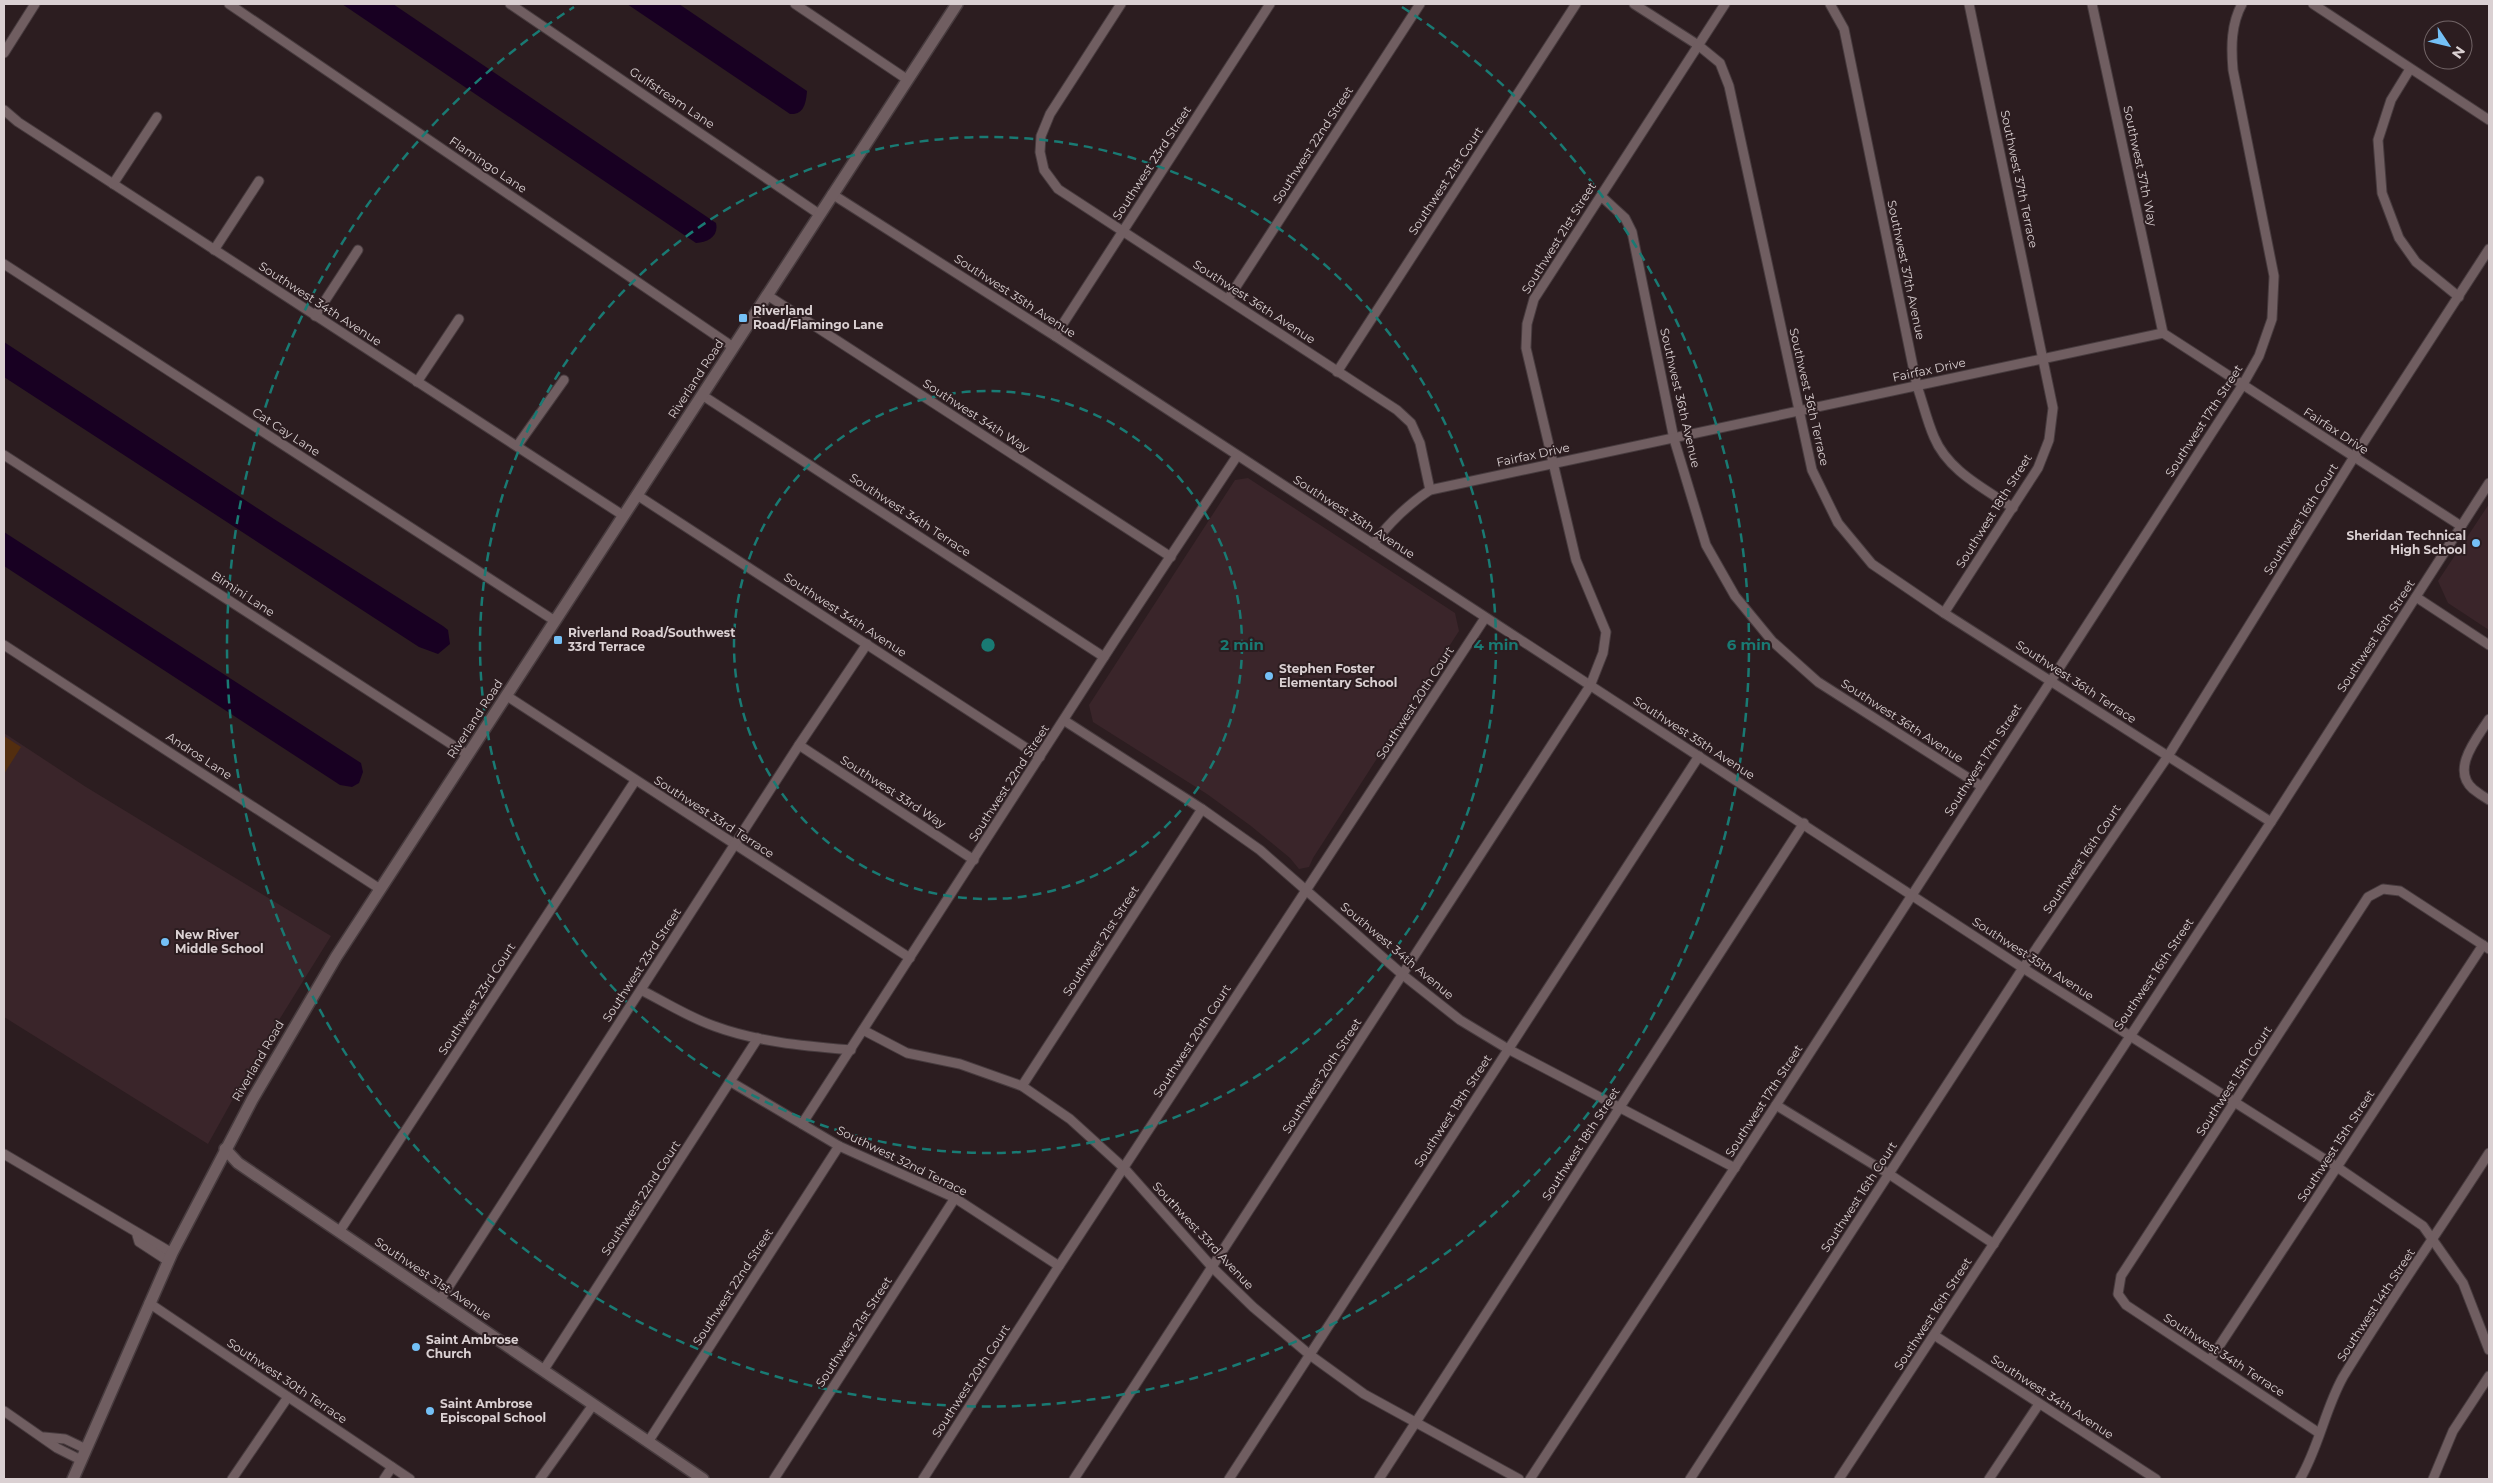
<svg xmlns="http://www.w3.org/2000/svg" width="2493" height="1483" font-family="Montserrat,sans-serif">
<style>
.built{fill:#3a252a}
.pitch{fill:#532e0f}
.water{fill:#180022}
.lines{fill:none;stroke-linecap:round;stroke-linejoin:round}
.minor-casing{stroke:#473b3e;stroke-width:11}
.tertiary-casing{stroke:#473b3e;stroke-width:14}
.minor{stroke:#705e61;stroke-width:9}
.tertiary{stroke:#705e61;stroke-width:11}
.ring{fill:none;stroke:#197a73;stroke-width:2.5;stroke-dasharray:9 6}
.poi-dot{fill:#74c0f6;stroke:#2c1d20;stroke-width:2}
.labels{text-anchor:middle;stroke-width:4;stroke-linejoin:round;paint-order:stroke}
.street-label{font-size:12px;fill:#dad0d2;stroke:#2c1d20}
.poi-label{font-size:12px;font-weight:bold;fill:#dad0d2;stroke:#2c1d20;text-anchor:start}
.centre{fill:#197a73;stroke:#2c1d20;stroke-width:2.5}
.ring-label{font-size:15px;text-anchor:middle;font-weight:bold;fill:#197a73;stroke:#2c1d20;stroke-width:4;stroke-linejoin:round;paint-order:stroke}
</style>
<rect width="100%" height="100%" fill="#2c1d20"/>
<g class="built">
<path d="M1248 478 1455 613 1459 631 1313 858 1309 867 1299 869 1290 858 1251 826 1207 794 1093 722 1089 705 1235 480Z"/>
<path d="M2489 504V630L2448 603 2438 581Z"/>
<path d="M4 733 86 787 331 936 258 1054 208 1144 4 1017Z"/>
</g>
<path class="pitch" d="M4 736 21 747 4 774Z"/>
<g class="water">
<path d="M342 4H393L716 223C719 236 708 242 696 243Z"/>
<path d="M627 4H679L807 91C806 103 804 115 790 114Z"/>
<path d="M4 342 274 519 443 626 448 630 450 644 438 654 419 647 4 377Z"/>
<path d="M4 532 361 763 363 772 359 783 352 787 340 785 4 566Z"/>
</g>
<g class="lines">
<defs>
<g id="minor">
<path d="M229 4 733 347"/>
<path d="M510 4 819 214"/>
<path d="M795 4 908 80"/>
<path d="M1121 4 1050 114 1041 136 1040 152 1044 170 1058 189 1397 410 1411 423 1420 443 1430 490"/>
<path d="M1634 4 1698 45 1720 63 1729 86 1812 470 1838 523 1872 564 1944 613 2271 822"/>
<path d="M1830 4 1844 29 1917 386C1923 403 1927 421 1934 437 1948 471 1984 488 2013 508"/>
<path d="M2092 4 2163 333"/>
<path d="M2313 4 2489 120"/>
<path d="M4 53 35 4"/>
<path d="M2410 69 2391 100 2378 140 2382 193 2399 238 2416 262 2459 297"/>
<path d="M4 110 18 122 624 516"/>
<path d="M113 184 157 117"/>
<path d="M832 194 1055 336 2023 968 2337 1167 2423 1226 2463 1283 2489 1350"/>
<path d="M1601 196 1625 218 1632 232 1674 439 1706 545 1735 596 1772 641 1818 682 1981 786"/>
<path d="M214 250 259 181"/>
<path d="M4 264 555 621"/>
<path d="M767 295 1171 557"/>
<path d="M1228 299 1420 4"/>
<path d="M315 316 358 250"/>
<path d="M1055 336 1270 4"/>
<path d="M1337 372 1576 4"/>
<path d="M417 382 459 319"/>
<path d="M702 395 1104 657"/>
<path d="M517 446 564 380"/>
<path d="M4 455 468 755"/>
<path d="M637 495 1040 757"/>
<path d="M1373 544C1390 522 1407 505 1430 490L2163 333 2461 526"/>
<path d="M2416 597 2489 645"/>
<path d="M1944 613 2038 468 2049 440 2053 408 1969 4"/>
<path d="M4 645 380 889"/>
<path d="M507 696 910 958"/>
<path d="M2489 719C2478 737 2450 769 2473 789 2478 793 2484 797 2489 800"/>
<path d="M1065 721 1202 809 1260 850 1403 975 1460 1020 1508 1049 1735 1168"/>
<path d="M799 745 974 860"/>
<path d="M641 990C665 1002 688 1017 714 1026 757 1042 805 1046 851 1050"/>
<path d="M863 1030 907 1053 960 1064 1022 1086 1070 1119 1124 1168 1212 1267 1253 1307 1310 1355 1364 1394 1519 1479"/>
<path d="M731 1082 839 1146 955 1198 1059 1266"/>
<path d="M1022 1086 1202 809"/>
<path d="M1776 1105 1889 1174 1994 1244"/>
<path d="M802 1124 1115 640 1237 456"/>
<path d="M4 1154 172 1253"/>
<path d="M339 1232 635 781"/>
<path d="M137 1235 139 1242 168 1261"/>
<path d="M440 1300 799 745 867 644"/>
<path d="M149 1303 410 1479"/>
<path d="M1934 1335 2156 1479"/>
<path d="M2210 1360 2483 945"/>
<path d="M543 1371 758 1038"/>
<path d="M4 1411 57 1448 81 1460"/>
<path d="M2319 1433 2126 1305 2118 1294 2121 1276 2368 897 2383 889 2400 891 2489 949"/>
<path d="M44 1437 65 1439 86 1449"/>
<path d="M648 1442 839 1146"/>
<path d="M232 1479 288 1397"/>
<path d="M384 1479 392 1467"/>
<path d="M540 1479 593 1405"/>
<path d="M774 1479 955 1198"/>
<path d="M923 1479 1059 1266 1485 618"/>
<path d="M1074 1479 1590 686 1603 653 1606 632 1576 560 1526 348 1527 324 1534 299 1725 4"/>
<path d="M1229 1479 1699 756"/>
<path d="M1379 1479 1804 823"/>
<path d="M1530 1479 1776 1105 2242 386 2259 356 2272 319 2274 276 2233 70C2231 47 2231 24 2242 4"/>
<path d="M1690 1479 2023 968 2168 756 2354 457 2489 249"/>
<path d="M1839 1479 2271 822 2489 483"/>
<path d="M1989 1479 2039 1404"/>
<path d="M2300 1479C2319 1447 2325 1409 2343 1377 2389 1301 2441 1228 2489 1153"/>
<path d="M2433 1479 2453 1431 2489 1376"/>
</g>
<g id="tertiary">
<path d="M225 1149 238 1163 703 1479"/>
<path d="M73 1479 172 1253 252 1100 336 957 957 4"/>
</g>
</defs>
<use href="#minor" class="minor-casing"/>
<use href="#tertiary" class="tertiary-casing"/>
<use href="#minor" class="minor"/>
<use href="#tertiary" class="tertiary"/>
</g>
<g class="ring">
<circle cx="988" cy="645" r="254"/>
<circle cx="988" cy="645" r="508"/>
<path d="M1402 7A761 761 0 1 1 574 7"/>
</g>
<g class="poi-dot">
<rect x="738" y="313" width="10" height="10" rx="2.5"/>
<circle cx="2476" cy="543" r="5"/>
<rect x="553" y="635" width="10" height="10" rx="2.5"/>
<circle cx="1269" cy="676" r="5"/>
<circle cx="165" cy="942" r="5"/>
<circle cx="416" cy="1347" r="5"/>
<circle cx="430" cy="1411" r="5"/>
</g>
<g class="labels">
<g class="street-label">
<text transform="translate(672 98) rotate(34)" y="4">Gulfstream Lane</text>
<text transform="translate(1313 145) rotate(-57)" y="4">Southwest 22nd Street</text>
<text transform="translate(1152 163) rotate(-57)" y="4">Southwest 23rd Street</text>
<text transform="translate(488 165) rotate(34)" y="4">Flamingo Lane</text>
<text transform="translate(2140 166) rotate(78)" y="4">Southwest 37th Way</text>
<text transform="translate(2019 179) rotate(78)" y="4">Southwest 37th Terrace</text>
<text transform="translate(1446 181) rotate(-57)" y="4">Southwest 21st Court</text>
<text transform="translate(1559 238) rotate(-58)" y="4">Southwest 21st Street</text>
<text transform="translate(1906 270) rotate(78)" y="4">Southwest 37th Avenue</text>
<text transform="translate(1015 296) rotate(33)" y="4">Southwest 35th Avenue</text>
<text transform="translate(1254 302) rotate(33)" y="4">Southwest 36th Avenue</text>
<text transform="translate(320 304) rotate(33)" y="4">Southwest 34th Avenue</text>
<text transform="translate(1929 370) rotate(-12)" y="4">Fairfax Drive</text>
<text transform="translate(696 379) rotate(-57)" y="4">Riverland Road</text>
<text transform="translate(1809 397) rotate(77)" y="4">Southwest 36th Terrace</text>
<text transform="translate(1680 398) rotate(77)" y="4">Southwest 36th Avenue</text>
<text transform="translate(976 416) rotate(33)" y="4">Southwest 34th Way</text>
<text transform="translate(2204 421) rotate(-57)" y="4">Southwest 17th Street</text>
<text transform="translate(2336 431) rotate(33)" y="4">Fairfax Drive</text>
<text transform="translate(286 432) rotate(33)" y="4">Cat Cay Lane</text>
<text transform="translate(1533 455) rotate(-12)" y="4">Fairfax Drive</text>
<text transform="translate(1994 511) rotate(-58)" y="4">Southwest 18th Street</text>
<text transform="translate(910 515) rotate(33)" y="4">Southwest 34th Terrace</text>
<text transform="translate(1354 517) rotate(33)" y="4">Southwest 35th Avenue</text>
<text transform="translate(2301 519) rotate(-58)" y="4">Southwest 16th Court</text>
<text transform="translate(243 594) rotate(33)" y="4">Bimini Lane</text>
<text transform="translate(845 615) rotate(33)" y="4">Southwest 34th Avenue</text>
<text transform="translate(2376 636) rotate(-57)" y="4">Southwest 16th Street</text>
<text transform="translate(2076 682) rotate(33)" y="4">Southwest 36th Terrace</text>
<text transform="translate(1415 703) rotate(-57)" y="4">Southwest 20th Court</text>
<text transform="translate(475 719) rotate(-57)" y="4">Riverland Road</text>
<text transform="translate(1902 721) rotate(33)" y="4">Southwest 36th Avenue</text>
<text transform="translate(1694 738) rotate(33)" y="4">Southwest 35th Avenue</text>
<text transform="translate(199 756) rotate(33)" y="4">Andros Lane</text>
<text transform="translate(1983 760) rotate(-57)" y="4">Southwest 17th Street</text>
<text transform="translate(1009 783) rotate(-57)" y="4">Southwest 22nd Street</text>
<text transform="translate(893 792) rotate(33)" y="4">Southwest 33rd Way</text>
<text transform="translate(714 817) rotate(33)" y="4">Southwest 33rd Terrace</text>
<text transform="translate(2082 859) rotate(-56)" y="4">Southwest 16th Court</text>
<text transform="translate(1101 941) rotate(-57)" y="4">Southwest 21st Street</text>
<text transform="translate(1397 951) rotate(40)" y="4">Southwest 34th Avenue</text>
<text transform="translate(2033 959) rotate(33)" y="4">Southwest 35th Avenue</text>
<text transform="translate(642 965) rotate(-57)" y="4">Southwest 23rd Street</text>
<text transform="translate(2154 974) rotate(-56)" y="4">Southwest 16th Street</text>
<text transform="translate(477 999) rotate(-57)" y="4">Southwest 23rd Court</text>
<text transform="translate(1192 1041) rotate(-57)" y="4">Southwest 20th Court</text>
<text transform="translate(258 1061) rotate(-60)" y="4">Riverland Road</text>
<text transform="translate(1322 1076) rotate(-57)" y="4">Southwest 20th Street</text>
<text transform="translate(2234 1081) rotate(-57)" y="4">Southwest 15th Court</text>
<text transform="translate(1764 1101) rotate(-57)" y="4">Southwest 17th Street</text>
<text transform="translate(1453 1111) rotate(-57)" y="4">Southwest 19th Street</text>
<text transform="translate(1581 1144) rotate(-57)" y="4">Southwest 18th Street</text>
<text transform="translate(2336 1146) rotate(-57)" y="4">Southwest 15th Street</text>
<text transform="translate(902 1161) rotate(26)" y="4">Southwest 32nd Terrace</text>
<text transform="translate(1859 1197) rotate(-57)" y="4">Southwest 16th Court</text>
<text transform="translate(641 1198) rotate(-57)" y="4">Southwest 22nd Court</text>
<text transform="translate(1203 1236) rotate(47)" y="4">Southwest 33rd Avenue</text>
<text transform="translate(433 1279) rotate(34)" y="4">Southwest 31st Avenue</text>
<text transform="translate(733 1287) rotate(-57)" y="4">Southwest 22nd Street</text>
<text transform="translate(2376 1305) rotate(-57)" y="4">Southwest 14th Street</text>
<text transform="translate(1933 1314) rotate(-57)" y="4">Southwest 16th Street</text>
<text transform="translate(854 1332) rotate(-57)" y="4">Southwest 21st Street</text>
<text transform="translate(2224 1355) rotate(33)" y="4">Southwest 34th Terrace</text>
<text transform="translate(287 1381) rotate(34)" y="4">Southwest 30th Terrace</text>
<text transform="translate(971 1381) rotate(-57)" y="4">Southwest 20th Court</text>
<text transform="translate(2052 1397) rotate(33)" y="4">Southwest 34th Avenue</text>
</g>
<g class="poi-label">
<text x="753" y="315">Riverland<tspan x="753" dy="14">Road/Flamingo Lane</tspan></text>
<text x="2466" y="540" text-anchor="end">Sheridan Technical<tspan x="2466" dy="14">High School</tspan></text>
<text x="568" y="637">Riverland Road/Southwest<tspan x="568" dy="14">33rd Terrace</tspan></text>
<text x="1279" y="673">Stephen Foster<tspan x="1279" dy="14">Elementary School</tspan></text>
<text x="175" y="939">New River<tspan x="175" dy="14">Middle School</tspan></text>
<text x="426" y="1344">Saint Ambrose<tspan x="426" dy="14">Church</tspan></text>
<text x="440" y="1408">Saint Ambrose<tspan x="440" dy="14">Episcopal School</tspan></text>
</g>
</g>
<circle cx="988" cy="645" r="8" class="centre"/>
<g class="ring-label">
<text x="1242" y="650">2 min</text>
<text x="1496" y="650">4 min</text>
<text x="1749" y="650">6 min</text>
</g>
<rect width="2493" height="1483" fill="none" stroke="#dad0d2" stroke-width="10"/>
<g transform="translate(2448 45) rotate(125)"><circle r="24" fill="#2c1d20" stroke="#726567"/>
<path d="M0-4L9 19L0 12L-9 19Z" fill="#74c0f6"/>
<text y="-8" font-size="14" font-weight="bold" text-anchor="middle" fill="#dad0d2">N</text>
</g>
</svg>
